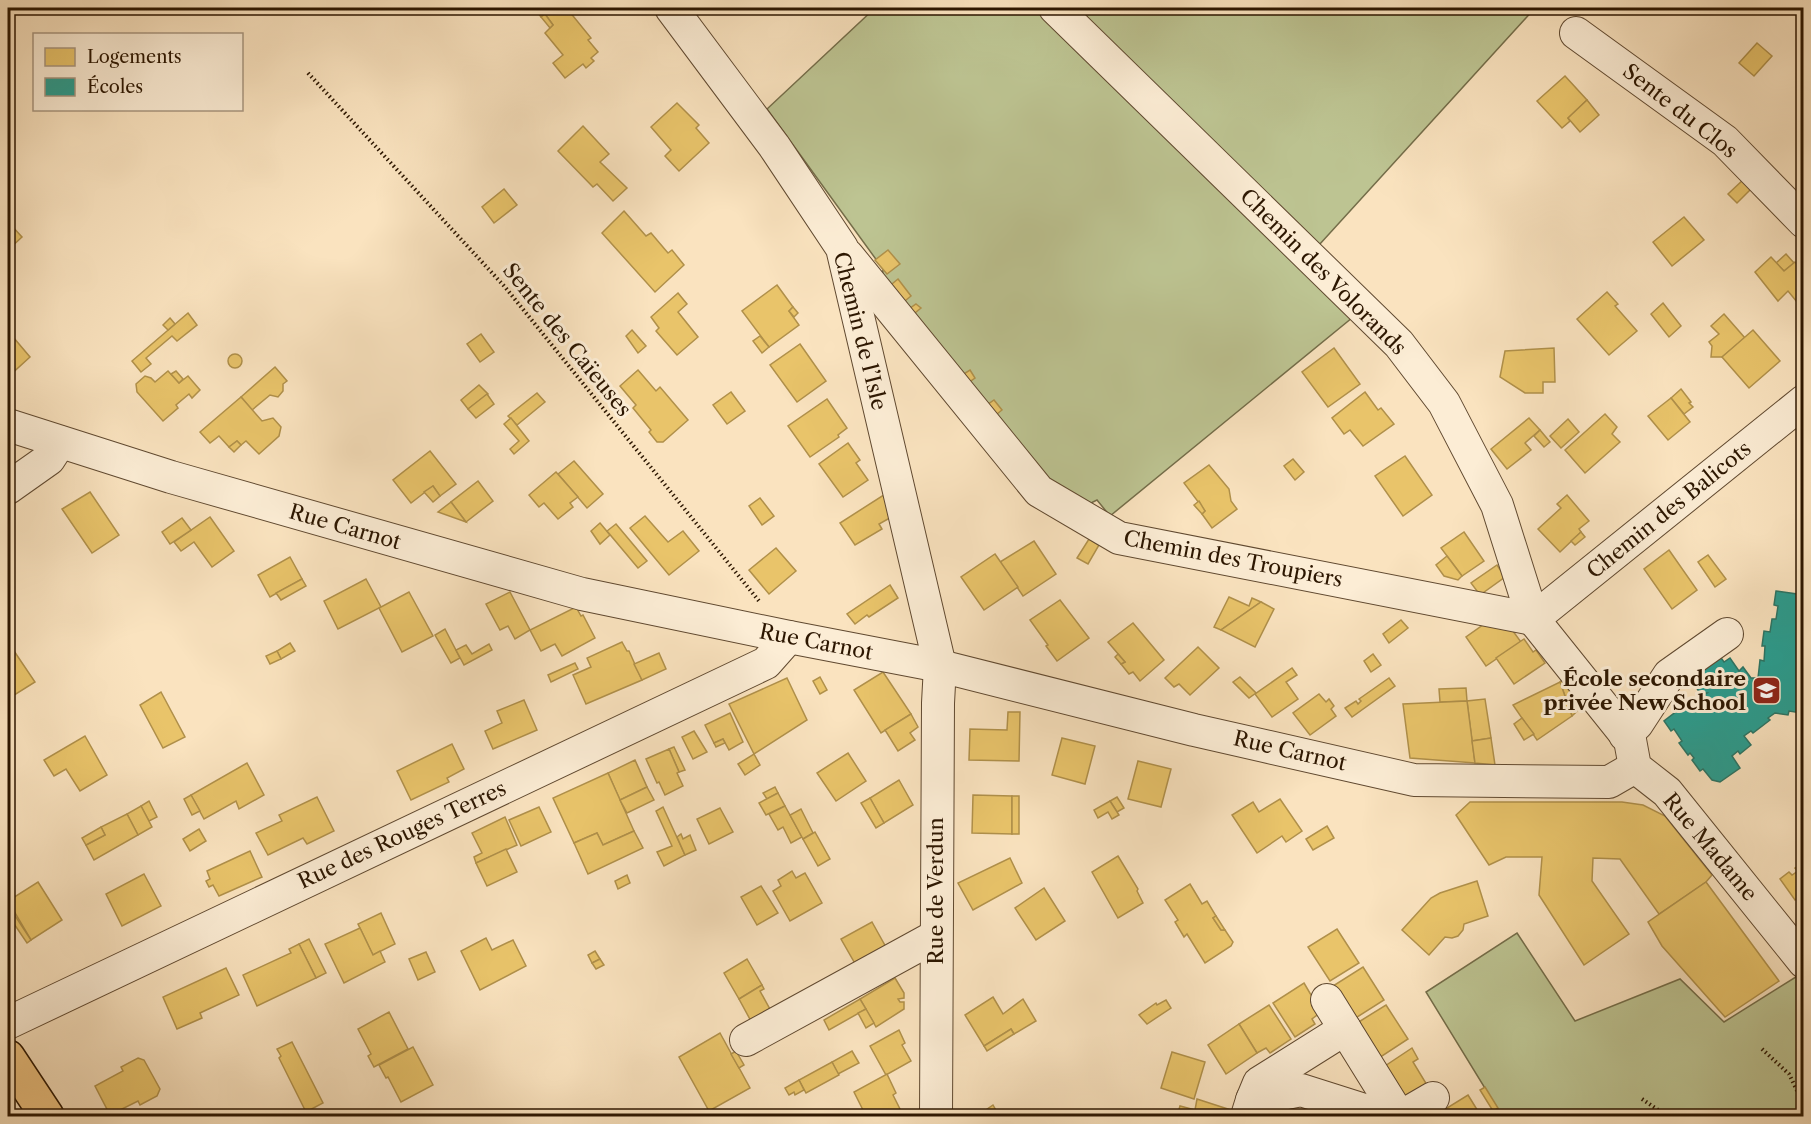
<svg xmlns="http://www.w3.org/2000/svg" width="1811" height="1124" font-family="'Libre Caslon Text',serif">
<style>
.green{fill:#bdc492;stroke:#746d49;stroke-width:1.5}
.homes{fill:#e9c46a;stroke:#b0904a;stroke-width:1.5}
.schools{fill:#2a9d8f;stroke:#2b7464;stroke-width:1.5}
.lines{fill:none;stroke-linecap:round;stroke-linejoin:round}
.minor-casing{stroke:#604930;stroke-width:34}
.major-casing{stroke:#2c1600;stroke-width:36}
.path{stroke:#2c1600;stroke-width:4;stroke-dasharray:1.5 3;stroke-linecap:butt}
.minor{stroke:#fcedd5;stroke-width:32}
.major{stroke:#edc280;stroke-width:33}
.labels{text-anchor:middle;stroke-width:6;stroke-linejoin:round;paint-order:stroke}
.street-label{font-size:21px;fill:#2c1600;stroke:#fcedd5}
.poi-label{font-size:21px;font-weight:bold;fill:#2c1600;stroke:#fcedd5;text-anchor:end}
</style>
<rect width="100%" height="100%" fill="#fae3bf"/>
<filter id="stains"><feTurbulence type="fractalNoise" baseFrequency=".00333" numOctaves="4"/><feColorMatrix values="0 0 0 0 .2 0 0 0 0 .09 0 0 0 0 .02 0 0 0 .5 -.17"/></filter>
<radialGradient id="worn" r=".72"><stop offset=".6" stop-color="#630" stop-opacity="0"/><stop offset="1" stop-color="#630" stop-opacity=".3"/></radialGradient>
<g class="green">
<path d="M875 8H1046L1358 313 1110 516 1097 500 1087 505 1050 487 882 282 883 269 767 109Z"/>
<path d="M1055 8H1535L1309 256Z"/>
<path d="M1517 933 1575 1021 1680 979 1724 1022 1799 975 1804 980 1803 1116H1502L1426 992Z"/>
</g>
<g class="homes">
<path d="M534 8H561L567 14 569 11 591 38 588 40 598 52 591 58 594 61 586 68 583 64 565 78 553 63 563 55 545 33 553 25 545 14 541 17Z"/>
<path d="M561 8H574L567 14Z"/>
<path d="M545 14 553 25 550 28 541 17Z"/>
<path d="M1757 43 1772 56 1754 76 1739 63Z"/>
<path d="M1565 76 1587 100 1568 118 1570 121 1562 128 1537 101Z"/>
<path d="M1587 100 1599 115 1580 132 1568 118Z"/>
<path d="M677 103 699 125 696 128 709 143 679 171 665 156 671 150 651 127Z"/>
<path d="M583 126 609 154 600 162 627 188 613 201 597 184 593 187 558 151Z"/>
<path d="M1745 178 1753 187 1737 203 1728 194Z"/>
<path d="M504 189 517 205 494 223 482 207Z"/>
<path d="M624 211 646 236 651 233 668 253 672 250 684 265 655 292 602 233Z"/>
<path d="M1684 217 1704 240 1672 266 1653 242Z"/>
<path d="M11 225 22 237 8 250V227Z"/>
<path d="M888 250 900 264 887 274 875 260Z"/>
<path d="M1786 254 1794 263 1784 271 1776 263Z"/>
<path d="M1771 257 1784 271 1795 262 1804 272 1802 308 1788 291 1778 301 1755 272Z"/>
<path d="M898 279 911 296 900 305 887 288Z"/>
<path d="M777 285 793 307 789 311 799 325 769 347 742 311Z"/>
<path d="M1607 292 1618 304 1615 306 1637 331 1609 355 1577 319Z"/>
<path d="M678 293 687 304 678 312 698 337 677 355 656 331 659 328 651 317Z"/>
<path d="M1663 303 1681 326 1669 337 1651 314Z"/>
<path d="M916 304 921 308 910 317 906 311Z"/>
<path d="M793 307 798 313 794 317 789 311Z"/>
<path d="M188 313 197 325 177 341 172 336 146 358 151 364 141 372 132 361Z"/>
<path d="M1724 314 1745 338 1722 357H1711L1712 346 1709 342 1719 334 1711 326Z"/>
<path d="M170 318 175 324 168 330 163 325Z"/>
<path d="M632 330 646 346 638 353 626 336Z"/>
<path d="M1753 330 1780 361 1749 388 1722 357Z"/>
<path d="M8 331 30 357 8 377Z"/>
<path d="M481 334 494 352 480 362 467 344Z"/>
<path d="M760 336 769 347 762 353 753 341Z"/>
<path d="M800 344 826 381 797 402 770 365Z"/>
<path d="M1334 348 1360 384 1328 407 1302 372Z"/>
<path d="M1554 348 1555 382H1543V393H1525L1500 377 1505 351Z"/>
<circle cx="235" cy="361" r="7"/>
<path d="M275 367 287 381 283 384V391L278 397 270 395 252 410 241 397Z"/>
<path d="M638 370 656 391 660 387 688 420 663 442H657L649 432 651 430 633 408 636 405 620 386Z"/>
<path d="M970 370 975 378 965 385 959 377Z"/>
<path d="M168 371 179 383 188 376 200 390 192 398 189 394 176 405 178 408 163 421 137 392 136 384 145 376 151 378 155 382Z"/>
<path d="M176 371 183 379 179 383 171 374Z"/>
<path d="M479 385 488 394 468 409 461 400Z"/>
<path d="M1681 389 1691 402 1689 403 1693 407 1684 414 1671 398Z"/>
<path d="M731 392 745 411 727 424 713 405Z"/>
<path d="M1365 392 1378 410 1381 408 1394 424 1363 446 1350 430 1344 434 1332 418Z"/>
<path d="M537 393 545 402 517 425 508 416Z"/>
<path d="M487 394 494 404 476 418 468 409Z"/>
<path d="M241 397 262 421 273 418 281 427 279 436 259 454 246 441 241 445 237 441 229 447 219 436 210 443 200 432Z"/>
<path d="M1671 398 1690 422 1668 440 1648 416Z"/>
<path d="M827 399 847 428 838 435 839 437 810 457 788 426Z"/>
<path d="M994 400 1002 410 992 418 984 407Z"/>
<path d="M1605 414 1617 427 1612 434 1620 442 1585 473 1565 450Z"/>
<path d="M511 418 529 441 514 454 510 449 519 441 504 424Z"/>
<path d="M1529 418 1540 430 1525 443 1531 450 1507 469 1491 449Z"/>
<path d="M1568 419 1579 432 1561 448 1550 436Z"/>
<path d="M1540 430 1550 442 1544 447 1534 436Z"/>
<path d="M237 441 241 445 234 452 229 447Z"/>
<path d="M848 443 860 460 856 463 868 480 843 497 819 464Z"/>
<path d="M430 451 456 484 440 496 433 486 411 503 393 480Z"/>
<path d="M1405 456 1432 495 1403 516 1375 476Z"/>
<path d="M1293 459 1304 472 1295 480 1284 466Z"/>
<path d="M574 461 603 494 587 508 558 474Z"/>
<path d="M1209 465 1229 489 1231 501 1237 509 1212 528 1202 514 1205 511 1184 483Z"/>
<path d="M556 472 578 497 570 503 573 507 558 519 544 503 539 507 529 495Z"/>
<path d="M478 481 493 501 466 522 451 502Z"/>
<path d="M433 486 440 496 433 502 424 492Z"/>
<path d="M890 491 895 515 879 524 882 529 855 545 840 523Z"/>
<path d="M90 492 119 535 92 553 62 509Z"/>
<path d="M1567 495 1589 521 1579 529 1581 532 1560 552 1538 529 1561 508 1557 504Z"/>
<path d="M760 498 774 516 762 525 749 506Z"/>
<path d="M1199 501 1205 511 1202 514 1194 505Z"/>
<path d="M451 502 466 522 438 512Z"/>
<path d="M645 516 668 542 683 531 699 551 669 575 630 528Z"/>
<path d="M210 517 234 551 212 567 194 542 181 551 174 542Z"/>
<path d="M182 518 191 530 170 544 162 532Z"/>
<path d="M600 523 610 535 600 544 591 531Z"/>
<path d="M616 524 647 561 638 568 607 531Z"/>
<path d="M1464 532 1484 561 1462 576 1441 548Z"/>
<path d="M1581 532 1585 537 1575 545 1571 541Z"/>
<path d="M1089 539 1099 545 1088 564 1077 558Z"/>
<path d="M1034 541 1056 574 1023 596 1000 562Z"/>
<path d="M776 548 796 571 769 594 749 570Z"/>
<path d="M1669 550 1697 590 1672 609 1644 569Z"/>
<path d="M995 554 1018 587 984 610 961 577Z"/>
<path d="M1708 555 1726 579 1715 587 1698 562Z"/>
<path d="M1447 556 1462 576 1458 580 1444 576 1436 565Z"/>
<path d="M290 557 302 579 270 597 258 575Z"/>
<path d="M1497 565 1505 577 1480 595 1471 583Z"/>
<path d="M302 579 306 586 281 600 276 593Z"/>
<path d="M366 579 381 607 338 629 324 601Z"/>
<path d="M890 585 898 598 869 617 867 615 855 624 847 614Z"/>
<path d="M409 592 433 636 402 652 379 608Z"/>
<path d="M510 592 530 630 515 639 508 626 500 630 486 604Z"/>
<path d="M1229 597 1249 606 1252 598 1261 602 1221 630 1214 627Z"/>
<path d="M1060 600 1089 638 1057 661 1046 646 1048 645 1030 620Z"/>
<path d="M1261 602 1274 609 1255 647 1221 630Z"/>
<path d="M576 607 581 616 583 615 595 638 562 656 555 644 541 651 530 630Z"/>
<path d="M1497 615 1510 627 1521 642 1486 666 1466 637Z"/>
<path d="M1401 620 1408 628 1389 643 1383 634Z"/>
<path d="M1133 623 1164 660 1140 681 1133 672 1129 674 1121 664 1125 662 1108 642Z"/>
<path d="M445 629 460 658 451 663 435 635Z"/>
<path d="M1524 639 1533 652 1536 650 1545 663 1514 684 1496 658Z"/>
<path d="M622 642 627 651H629L642 680 586 704 573 675 591 667 587 658Z"/>
<path d="M290 643 295 651 281 659 277 651Z"/>
<path d="M489 644 492 650 464 665 456 650 466 645 472 654Z"/>
<path d="M10 645 35 682 8 699V646Z"/>
<path d="M1198 647 1219 668 1190 695 1179 684 1174 687 1165 678Z"/>
<path d="M277 651 281 659 270 664 266 656Z"/>
<path d="M659 653 666 669 642 680 634 664Z"/>
<path d="M1118 654 1125 662 1121 664 1115 657Z"/>
<path d="M1373 654 1381 665 1371 672 1364 661Z"/>
<path d="M575 663 578 669 551 682 548 675Z"/>
<path d="M1292 668 1297 675 1286 682 1298 699 1272 717 1255 694Z"/>
<path d="M883 672 911 714 881 733 854 690Z"/>
<path d="M820 677 827 690 820 694 813 681Z"/>
<path d="M1240 677 1256 693 1249 698 1233 682Z"/>
<path d="M787 678 807 720 754 754 729 704Z"/>
<path d="M1389 678 1395 686 1352 717 1345 708 1356 701 1358 704 1361 701 1359 699Z"/>
<path d="M1563 679 1584 705 1572 716 1560 682Z"/>
<path d="M1560 682 1572 716 1537 740 1513 705Z"/>
<path d="M1466 688 1467 701 1440 702 1439 689Z"/>
<path d="M161 692 185 737 163 748 140 705Z"/>
<path d="M1319 694 1326 702 1329 699 1334 706 1331 709 1336 716 1310 735 1293 713Z"/>
<path d="M1485 699 1491 738 1472 741 1467 701Z"/>
<path d="M524 700 537 730 493 749 485 731 502 723 497 711Z"/>
<path d="M1467 701 1475 763 1410 758 1403 704Z"/>
<path d="M1008 712H1020L1019 761 969 760 970 729 1007 730Z"/>
<path d="M730 713 743 742 729 750 723 739 714 743 705 725Z"/>
<path d="M911 714 918 727 910 733 915 740 898 751 885 730Z"/>
<path d="M1522 718 1534 734 1524 740 1514 724Z"/>
<path d="M694 731 707 752 693 759 682 737Z"/>
<path d="M85 736 107 775 80 791 66 769 54 776 44 760Z"/>
<path d="M1062 738 1095 746 1085 784 1052 775Z"/>
<path d="M1491 738 1495 765 1475 763 1472 741Z"/>
<path d="M723 739 725 743 716 747 714 743Z"/>
<path d="M452 744 464 769 447 778 449 782 411 800 397 771Z"/>
<path d="M674 747 685 770 679 772 669 749Z"/>
<path d="M669 749 679 772 677 773 683 786 665 795 659 782 657 783 646 759Z"/>
<path d="M848 753 866 781 836 801 817 773Z"/>
<path d="M754 754 760 765 745 775 738 764Z"/>
<path d="M635 760 647 787 620 800 608 773Z"/>
<path d="M1138 761 1171 769 1161 807 1128 799Z"/>
<path d="M247 763 264 795 239 809 236 801 204 819 191 795Z"/>
<path d="M608 773 634 831 603 845 597 833 574 843 553 798Z"/>
<path d="M899 780 913 805 884 823 870 798Z"/>
<path d="M647 787 654 800 627 813 620 800Z"/>
<path d="M775 787 778 793 767 799 763 793Z"/>
<path d="M778 793 785 806 766 815 759 803Z"/>
<path d="M191 795 200 811 192 815 184 799Z"/>
<path d="M973 795 1012 796V834L972 833Z"/>
<rect x="1012" y="796" width="7" height="38"/>
<path d="M317 797 334 831 307 844 303 838 268 855 256 833 282 821 279 815Z"/>
<path d="M1117 797 1124 808 1117 812 1110 801Z"/>
<path d="M870 798 884 823 876 828 861 803Z"/>
<path d="M1280 799 1302 831 1286 842 1282 836 1257 853 1232 815 1253 802 1259 812Z"/>
<path d="M149 801 157 817 149 821 141 806Z"/>
<path d="M1110 801 1119 815 1112 819 1108 812 1098 818 1094 810Z"/>
<path d="M1470 802H1622L1643 805 1665 816 1712 875 1706 882 1659 914 1620 859 1593 858 1592 881 1629 934 1584 965 1539 895 1542 857H1506L1489 865 1456 815Z"/>
<path d="M141 806 152 827 138 835 127 814Z"/>
<path d="M785 806 802 837 791 843 783 827 778 830 769 814Z"/>
<path d="M539 807 551 832 521 846 509 820Z"/>
<path d="M663 807 685 855 664 866 657 852 672 846 656 811Z"/>
<path d="M720 808 733 832 709 844 697 819Z"/>
<path d="M801 809 813 833 803 839 790 815Z"/>
<path d="M127 814 138 835 94 860 86 845 105 835 101 827Z"/>
<path d="M505 817 517 845 476 863 474 857 482 853 472 833Z"/>
<path d="M1327 826 1334 838 1313 850 1306 839Z"/>
<path d="M101 827 105 835 86 845 82 838Z"/>
<path d="M199 829 206 841 190 851 183 839Z"/>
<path d="M634 831 643 848 588 874 574 843 597 833 603 845Z"/>
<path d="M815 832 830 859 818 866 803 839Z"/>
<path d="M681 834 683 839 690 835 696 850 685 855 677 837Z"/>
<path d="M506 849 517 872 487 886 476 863Z"/>
<path d="M250 851 262 877 219 896 213 885 209 887 206 881 210 879 207 871Z"/>
<path d="M1118 856 1138 889 1137 891 1143 903 1118 918 1092 872Z"/>
<path d="M1010 858 1022 883 973 910 958 883Z"/>
<path d="M1804 862V897L1802 895 1795 900 1780 879 1789 872 1792 875 1798 871 1795 868Z"/>
<path d="M792 871 796 878 805 873 822 903 790 921 773 891 781 886 778 880Z"/>
<path d="M144 874 161 906 122 926 106 894Z"/>
<path d="M627 875 630 883 618 889 615 881Z"/>
<path d="M1477 881 1488 916 1464 924 1463 930 1458 936 1452 938 1445 937 1429 955 1402 930 1431 898 1440 893Z"/>
<path d="M38 882 62 920 31 940 8 901Z"/>
<path d="M1706 882 1779 981 1725 1017 1662 946 1648 922Z"/>
<path d="M1190 884 1202 904 1207 901 1216 916 1213 918 1221 930H1225L1233 942 1231 946 1205 963 1187 934 1184 937 1175 922 1178 920 1165 900Z"/>
<path d="M761 886 778 913 757 925 741 897Z"/>
<path d="M1044 888 1065 921 1036 940 1015 908Z"/>
<path d="M12 911 31 940 27 943 8 915Z"/>
<path d="M381 913 395 944 373 955 358 924Z"/>
<path d="M1216 916 1225 930H1221L1213 918Z"/>
<path d="M872 922 887 949 857 967 841 939Z"/>
<path d="M360 928 373 955 380 951 385 962 344 983 325 944Z"/>
<path d="M1337 929 1359 963 1330 981 1308 947Z"/>
<path d="M486 938 492 950 513 940 526 966 480 990 461 951Z"/>
<path d="M309 939 326 973 316 978 299 944Z"/>
<path d="M299 944 316 978 257 1006 243 975 291 953 289 949Z"/>
<path d="M595 951 600 959 592 963 588 955Z"/>
<path d="M426 952 435 972 418 980 409 959Z"/>
<path d="M600 959 604 965 596 969 592 963Z"/>
<path d="M747 959 762 985 739 999 724 973Z"/>
<path d="M1363 967 1384 1000 1354 1019 1333 986Z"/>
<path d="M226 968 239 995 200 1013 202 1018 177 1029 163 997Z"/>
<path d="M895 978 904 993V998L898 999 900 1002H904V1009L876 1027 860 999Z"/>
<path d="M1304 983 1321 1012 1312 1019 1315 1024 1295 1037 1273 1003Z"/>
<path d="M762 985 764 989 760 991 771 1011 752 1023 739 999Z"/>
<path d="M993 997 1003 1014 1023 999 1036 1021 1014 1034 1011 1029 984 1046 965 1015Z"/>
<path d="M860 999 866 1009 829 1030 824 1020Z"/>
<path d="M1166 1000 1171 1008 1147 1024 1139 1015 1156 1003 1157 1005Z"/>
<path d="M1269 1005 1291 1039 1270 1053 1266 1048 1257 1053 1239 1024Z"/>
<path d="M1386 1005 1408 1039 1379 1058 1357 1023Z"/>
<path d="M866 1009 874 1023 866 1028 858 1013Z"/>
<path d="M389 1012 408 1049 374 1067 368 1056 371 1054 358 1029Z"/>
<path d="M1239 1024 1257 1053 1226 1074 1208 1045Z"/>
<path d="M1011 1029 1014 1034 987 1051 984 1046Z"/>
<path d="M899 1030 905 1043 902 1045 911 1061 886 1075 870 1046Z"/>
<path d="M720 1033 750 1088 709 1111 679 1057Z"/>
<path d="M292 1042 323 1103 306 1112 279 1058 281 1056 277 1049Z"/>
<path d="M413 1047 433 1085 401 1102 388 1077 386 1078 379 1065Z"/>
<path d="M1412 1048 1418 1059 1413 1062 1427 1085 1401 1101 1385 1066Z"/>
<path d="M736 1051 744 1065 739 1068 731 1054Z"/>
<path d="M852 1051 859 1063 838 1074 832 1062Z"/>
<path d="M1172 1052 1205 1062 1194 1099 1161 1088Z"/>
<path d="M138 1058 144 1060 160 1089 157 1096 140 1105 138 1101 110 1115 95 1086 123 1071 121 1067Z"/>
<path d="M832 1062 839 1075 806 1093 799 1080Z"/>
<path d="M887 1074 896 1093 893 1095 902 1113 896 1116H866L854 1092Z"/>
<path d="M799 1080 804 1090 795 1095 794 1092 789 1095 785 1088Z"/>
<path d="M1485 1087 1498 1108 1493 1111 1480 1090Z"/>
<path d="M1468 1095 1481 1116H1434Z"/>
<path d="M1197 1099 1231 1110 1229 1116H1177L1180 1106 1195 1110Z"/>
<path d="M993 1105 997 1112 990 1116H986L983 1112Z"/>
<path d="M1281 1106 1306 1114 1305 1116H1265L1267 1110 1278 1113Z"/>
<path d="M180 1111 183 1116H168Z"/>
</g>
<path class="schools" d="M1776 591 1804 595V717H1801L1802 713 1789 711 1788 715 1775 713 1768 718 1770 720 1753 733 1751 731 1744 736 1751 745 1740 754 1738 751 1732 756 1740 768 1720 782 1712 780 1703 769 1700 771 1692 760 1694 758 1690 753 1688 755 1679 743 1682 741 1674 729 1671 731 1664 721 1686 704 1688 706 1707 693H1700L1689 677 1719 655 1724 662 1730 658 1739 671 1743 667 1751 678H1758L1760 660 1764 661 1765 646H1762L1764 631 1770 632 1772 619H1776L1778 606 1774 605Z"/>
<g class="lines">
<defs>
<g id="minor">
<path d="M671 8 774 146 842 248 940 666 938 703 936 1116"/>
<path d="M1055 8 1399 344 1444 403 1497 505 1533 619 1630 740 1635 767 1667 792 1804 962"/>
<path d="M1576 33 1725 141 1804 222"/>
<path d="M848 256 1039 491 1119 538 1533 619"/>
<path d="M8 425 171 477 582 594 789 637 940 666 1194 730 1414 780 1609 782 1635 767"/>
<path d="M8 488 49 459 60 442"/>
<path d="M1533 619 1804 401"/>
<path d="M1625 735 1637 724 1669 675 1727 634"/>
<path d="M1327 1000 1399 1116"/>
<path d="M8 1023 766 663 789 637"/>
<path d="M746 1040 936 936"/>
<path d="M1252 1100 1259 1083 1345 1029"/>
<path d="M1247 1116 1252 1100 1301 1090 1383 1116"/>
<path d="M1402 1116 1433 1098"/>
</g>
<path id="major" d="M8 1057 47 1116"/>
</defs>
<use href="#minor" class="minor-casing"/>
<use href="#major" class="major-casing"/>
<g class="path">
<path d="M308 73 505 287 759 601"/>
<path d="M1762 1049 1789 1074 1804 1105"/>
<path d="M1642 1099 1667 1116"/>
</g>
<use href="#minor" class="minor"/>
<use href="#major" class="major"/>
</g>
<defs>
<symbol id="school-square" viewBox="-11 -11 22 22"><rect x="-9" y="-9" width="18" height="18" rx="4" fill="#8f2418" stroke="#fcedd5"/><path d="M0-5L7-2L0 1L-7-2ZM-4 1L0 2.5L4 1V4Q0 6-4 4Z" fill="#fff"/></symbol>
</defs>
<g fill-rule="evenodd">
<use href="#school-square" x="1750" y="674" width="33" height="33"/>
</g>
<g class="labels">
<g class="street-label">
<text transform="translate(1680 111) rotate(38)" y="7">Sente du Clos</text>
<text transform="translate(1323 272) rotate(45)" y="7">Chemin des Volorands</text>
<text transform="translate(860 331) rotate(76)" y="7">Chemin de l’Isle</text>
<text transform="translate(567 340) rotate(51)" y="7">Sente des Caïeuses</text>
<text transform="translate(1669 510) rotate(-39)" y="7">Chemin des Balicots</text>
<text transform="translate(345 527) rotate(16)" y="7">Rue Carnot</text>
<text transform="translate(1233 559) rotate(11)" y="7">Chemin des Troupiers</text>
<text transform="translate(816 642) rotate(11)" y="7">Rue Carnot</text>
<text transform="translate(1290 751) rotate(13)" y="7">Rue Carnot</text>
<text transform="translate(402 835) rotate(-25)" y="7">Rue des Rouges Terres</text>
<text transform="translate(1710 847) rotate(50)" y="7">Rue Madame</text>
<text transform="translate(936 891) rotate(-90)" y="7">Rue de Verdun</text>
</g>
<g class="poi-label">
<text x="1746" y="686">École secondaire<tspan x="1746" dy="24">privée New School</tspan></text>
</g>
</g>
<rect width="1811" height="1124" fill="none" stroke="#fae3bf" stroke-width="30"/>
<rect x="9" y="9" width="1793" height="1106" fill="none" stroke="#2c1600" stroke-width="3"/>
<rect x="15" y="15" width="1781" height="1094" fill="none" stroke="#2c1600" stroke-width="1.5"/>
<rect x="33" y="33" width="210" height="78" fill="#fcedd5" stroke="#a99780" stroke-width="1.5"/>
<rect x="45" y="48" width="30" height="18" fill="#e9c46a" stroke="#a99780" stroke-width="1.5"/>
<text x="87" y="63" font-size="18" fill="#2c1600">Logements</text>
<rect x="45" y="78" width="30" height="18" fill="#2a9d8f" stroke="#a99780" stroke-width="1.5"/>
<text x="87" y="93" font-size="18" fill="#2c1600">Écoles</text>
<rect width="100%" height="100%" filter="url(#stains)"/>
<rect width="100%" height="100%" fill="url(#worn)"/>
</svg>
